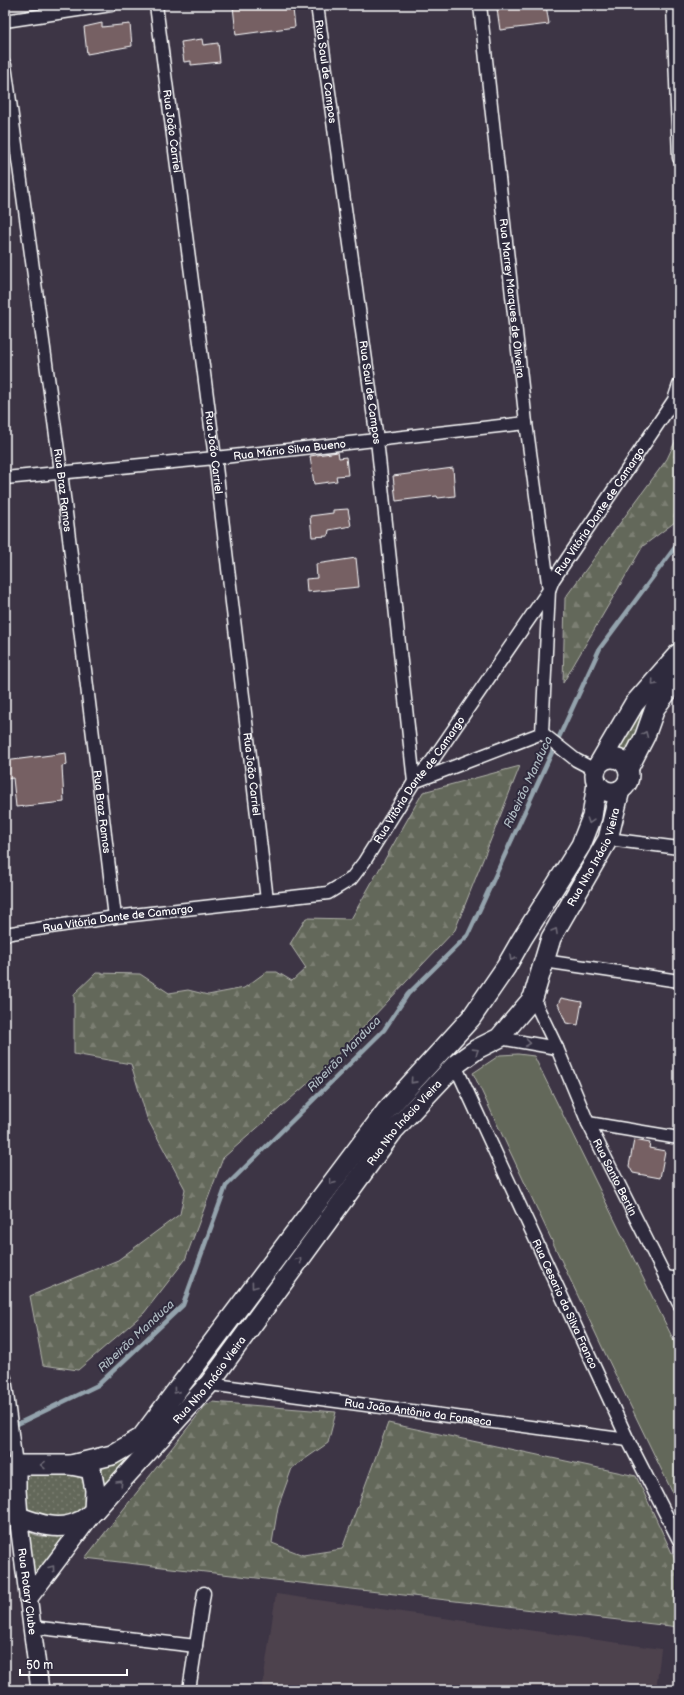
<svg xmlns="http://www.w3.org/2000/svg" width="684" height="1695" font-family="'Balsamiq Sans',sans-serif">
<style>
.built{fill:#4e424e}
.grass{fill:url(#grass-dots);stroke:#b2b4ac}
.forest{fill:url(#forest-firs);stroke:#b2b4ac}
.park{fill:#64685a;stroke:#b2b4ac}
.lines{fill:none;stroke-linecap:round;stroke-linejoin:round}
.stream{stroke:#94a3ad;stroke-width:4.5}
.building{fill:#766064;stroke:#fff}
.minor-casing{stroke:#fff;stroke-width:15}
.secondary-casing{stroke:#fff;stroke-width:20}
.primary-casing{stroke:#fff;stroke-width:22}
.minor{stroke:#2f2a3d;stroke-width:12}
.secondary{stroke:#2f2a3d;stroke-width:17}
.primary{stroke:#2f2a3d;stroke-width:19}
.oneway{stroke:#6d6a77}
.labels{text-anchor:middle;stroke-width:4;stroke-linejoin:round;paint-order:stroke}
.street-label{font-size:11px;fill:#fff;stroke:#2f2a3d}
.water-label{font-size:12px;font-style:italic;fill:#aebac1;stroke:#2f2a3d}
</style>
<defs>
<pattern id="grass-dots" width="8" height="8" patternUnits="userSpaceOnUse"><rect width="8" height="8" fill="#64685a"/><path d="M2 2h.1M6 6h.1" fill="none" stroke="#7b7f73" stroke-width="1.8" stroke-linecap="round"/></pattern>
<pattern id="forest-firs" width="22" height="20" patternUnits="userSpaceOnUse"><rect width="22" height="20" fill="#64685a"/><path d="M5 1l3.5 6h-7zM16 11l3.5 6h-7z" fill="#7b7f73"/></pattern>
</defs>
<rect width="100%" height="100%" fill="#3d3545"/>
<filter id="ink" filterUnits="userSpaceOnUse"><feTurbulence type="fractalNoise" baseFrequency=".025" numOctaves="2"/><feDisplacementMap in="SourceGraphic" scale="8" xChannelSelector="R" yChannelSelector="G"/><feConvolveMatrix kernelMatrix="1 2 1 2 8 2 1 2 1" color-interpolation-filters="sRGB"/></filter>
<g filter="url(#ink)">
<path class="built" d="M276 1594 661 1649 656 1690H262Z"/>
<g class="grass">
<path d="M649 698 643 709 629 756 620 750 614 749Z"/>
<path d="M130 1457 104 1491 103 1476 97 1468Z"/>
<path d="M73 1471C90 1485 87 1488 85 1508 62 1524 53 1520 29 1511L24 1496 26 1479 32 1474Z"/>
<path d="M27 1530C40 1541 56 1535 71 1531L33 1576Z"/>
</g>
<g class="forest">
<path d="M679 433V519L643 546 563 683 565 598 667 459Z"/>
<path d="M520 766 455 930 322 1071 223 1158 185 1260 144 1313 78 1370 43 1365 30 1296 118 1260 180 1214 185 1189 147 1118 131 1064 74 1054V994L96 973 140 974 169 993 188 990 208 995 244 988 266 972H277L292 981 306 968 290 944 306 918 351 919 423 792Z"/>
<path d="M212 1402 336 1412 328 1443 292 1468 278 1507 272 1543 303 1555 342 1549 388 1423 636 1476 679 1568V1627L85 1558 205 1406Z"/>
</g>
<path class="park" d="M518 1054 534 1056 679 1351V1506L603 1349 473 1073 500 1055Z"/>
<g class="lines">
<path class="stream" d="M5 1430 98 1385 183 1305 226 1186 384 1030 408 994 468 935 600 648 679 542"/>
</g>
<g class="building">
<path d="M238 5H288V9H293L295 27 236 35 233 6Z"/>
<path d="M532 5H546L549 24 500 30 497 9Z"/>
<path d="M102 23V27L130 24 132 46 87 54 84 27Z"/>
<path d="M202 39 203 45 218 43 220 62 191 65V61L184 62 181 42Z"/>
<path d="M338 452 339 458 346 457 348 475 336 476 337 481 314 484 310 456Z"/>
<path d="M453 468 455 496 438 498 437 496 396 501 393 476Z"/>
<path d="M348 509 351 526 329 530 328 536 312 537 310 516 333 513V510Z"/>
<path d="M356 558 359 587 307 592 306 579 317 578 316 564Z"/>
<path d="M66 753 67 765 62 766 64 802 16 807 13 778 5 779V761Z"/>
<path d="M561 998 582 1002 578 1025 566 1023 558 1004Z"/>
<path d="M634 1140 650 1143 649 1148 665 1151 660 1178 633 1173 629 1166Z"/>
</g>
<g class="lines">
<defs>
<g id="minor">
<path id="s1" d="M156 5 215 458 267 900"/>
<path id="s2" d="M317 5 377 440 414 782 542 733"/>
<path id="s3" d="M480 5 526 423 549 590 542 733"/>
<path d="M673 5 679 158"/>
<path d="M5 21 111 5"/>
<path id="s4" d="M5 65 61 472 115 917"/>
<path id="s5" d="M5 478 215 458 526 423"/>
<path d="M542 733 576 760 595 770"/>
<path d="M608 839 679 848"/>
<path id="s6" d="M5 934 115 917 328 893 351 879 364 862 414 782 432 761 549 590 553 580 674 400 679 385"/>
<path d="M544 961 679 981"/>
<path id="s7" d="M533 998 557 1048 588 1123 679 1304"/>
<path d="M499 1038 557 1048"/>
<path id="s8" d="M455 1065 628 1440 679 1540"/>
<path d="M588 1123 679 1138"/>
<path d="M665 1277 679 1279"/>
<path d="M5 1378 16 1465"/>
<path id="s9" d="M209 1384 628 1440"/>
<path d="M32 1627 196 1646"/>
<path d="M189 1690 204 1593"/>
</g>
<g id="secondary">
<path id="s10" d="M18 1516 40 1690"/>
<path d="M28 1599 93 1513"/>
</g>
<g id="primary">
<circle cx="612" cy="775" r="17"/>
<path d="M600 762 634 704 679 653"/>
<path d="M628 769 645 736 655 708 679 676"/>
<path d="M16 1465V1490L18 1516"/>
<path d="M71 1465 91 1469 95 1490 94 1511"/>
<path d="M5 1475 16 1465H71L112 1455 141 1438 386 1111 471 1018 506 967 522 939 581 845 592 817 597 783"/>
<path id="s11" d="M5 1512C28 1519 54 1534 78 1522 84 1520 89 1515 94 1511L209 1384 394 1130 455 1065 477 1049 499 1038 533 998 551 938 608 839 620 790"/>
</g>
</defs>
<use href="#minor" class="minor-casing"/>
<use href="#secondary" class="secondary-casing"/>
<use href="#primary" class="primary-casing"/>
<use href="#minor" class="minor"/>
<use href="#secondary" class="secondary"/>
<use href="#primary" class="primary"/>
</g>
<defs><path id="oneway-chevron" d="M-2-3.5L2.5 0L-2 3.5" fill="none" stroke-width="1.6" stroke-linecap="round" stroke-linejoin="round"/></defs>
<g class="oneway">
<use href="#oneway-chevron" transform="translate(654 683) rotate(132)"/>
<use href="#oneway-chevron" transform="translate(645 734) rotate(-67)"/>
<use href="#oneway-chevron" transform="translate(590 821) rotate(108)"/>
<use href="#oneway-chevron" transform="translate(555 931) rotate(-60)"/>
<use href="#oneway-chevron" transform="translate(512 958) rotate(119)"/>
<use href="#oneway-chevron" transform="translate(528 1043) rotate(8)"/>
<use href="#oneway-chevron" transform="translate(476 1051) rotate(-32)"/>
<use href="#oneway-chevron" transform="translate(413 1081) rotate(132)"/>
<use href="#oneway-chevron" transform="translate(332 1182) rotate(127)"/>
<use href="#oneway-chevron" transform="translate(299 1260) rotate(-54)"/>
<use href="#oneway-chevron" transform="translate(254 1286) rotate(127)"/>
<use href="#oneway-chevron" transform="translate(176 1391) rotate(127)"/>
<use href="#oneway-chevron" transform="translate(43 1465) rotate(-179)"/>
<use href="#oneway-chevron" transform="translate(120 1483) rotate(-47)"/>
<use href="#oneway-chevron" transform="translate(52 1568) rotate(-53)"/>
</g>
</g>
<g class="labels">
<g class="street-label">
<text dy="4" stroke="none"><textPath href="#s2" startOffset="67">Rua Saul de Campos</textPath></text>
<text dy="4" stroke="none"><textPath href="#s1" startOffset="127">Rua João Carriel</textPath></text>
<text dy="4" stroke="none"><textPath href="#s3" startOffset="295">Rua Marrey Marques de Oliveira</textPath></text>
<text dy="4" stroke="none"><textPath href="#s2" startOffset="391">Rua Saul de Campos</textPath></text>
<text dy="4" stroke="none"><textPath href="#s5" startOffset="286">Rua Mário Silva Bueno</textPath></text>
<text dy="4" stroke="none"><textPath href="#s1" startOffset="451">Rua João Carriel</textPath></text>
<text dy="4" stroke="none"><textPath href="#s4" startOffset="429">Rua Braz Ramos</textPath></text>
<text dy="4" stroke="none"><textPath href="#s6" startOffset="797">Rua Vitória Dante de Camargo</textPath></text>
<text dy="4" stroke="none"><textPath href="#s1" startOffset="775">Rua João Carriel</textPath></text>
<text dy="4" stroke="none"><textPath href="#s6" startOffset="473">Rua Vitória Dante de Camargo</textPath></text>
<text dy="4" stroke="none"><textPath href="#s4" startOffset="753">Rua Braz Ramos</textPath></text>
<text dy="4" stroke="none"><textPath href="#s11" startOffset="929">Rua Nho Inácio Vieira</textPath></text>
<text dy="4" stroke="none"><textPath href="#s6" startOffset="114">Rua Vitória Dante de Camargo</textPath></text>
<text dy="4" stroke="none"><textPath href="#s11" startOffset="593">Rua Nho Inácio Vieira</textPath></text>
<text dy="4" stroke="none"><textPath href="#s7" startOffset="197">Rua Santo Bertin</textPath></text>
<text dy="4" stroke="none"><textPath href="#s8" startOffset="263">Rua Cesario da Silva Franco</textPath></text>
<text dy="4" stroke="none"><textPath href="#s11" startOffset="270">Rua Nho Inácio Vieira</textPath></text>
<text dy="4" stroke="none"><textPath href="#s9" startOffset="211">Rua João Antônio da Fonseca</textPath></text>
<text dy="4" stroke="none"><textPath href="#s10" startOffset="76">Rua Rotary Clube</textPath></text>
</g>
<g class="water-label">
<text transform="translate(528 782) rotate(-65)" y="4">Ribeirão Manduca</text>
<text transform="translate(344 1054) rotate(-46)" y="4">Ribeirão Manduca</text>
<text transform="translate(136 1336) rotate(-43)" y="4">Ribeirão Manduca</text>
</g>
</g>
<rect width="684" height="1695" fill="none" stroke="#2f2a3d" stroke-width="20"/>
<rect x="10" y="10" width="664" height="1675" fill="none" stroke="#fff" stroke-width="1.5" filter="url(#ink)"/>
<path d="M20 1669v6h107v-6" fill="none" stroke="#ffffff" stroke-width="2"/>
<text x="26" y="1669" font-size="12" fill="#ffffff" stroke="#2f2a3d" stroke-width="3" paint-order="stroke">50 m</text>
</svg>
